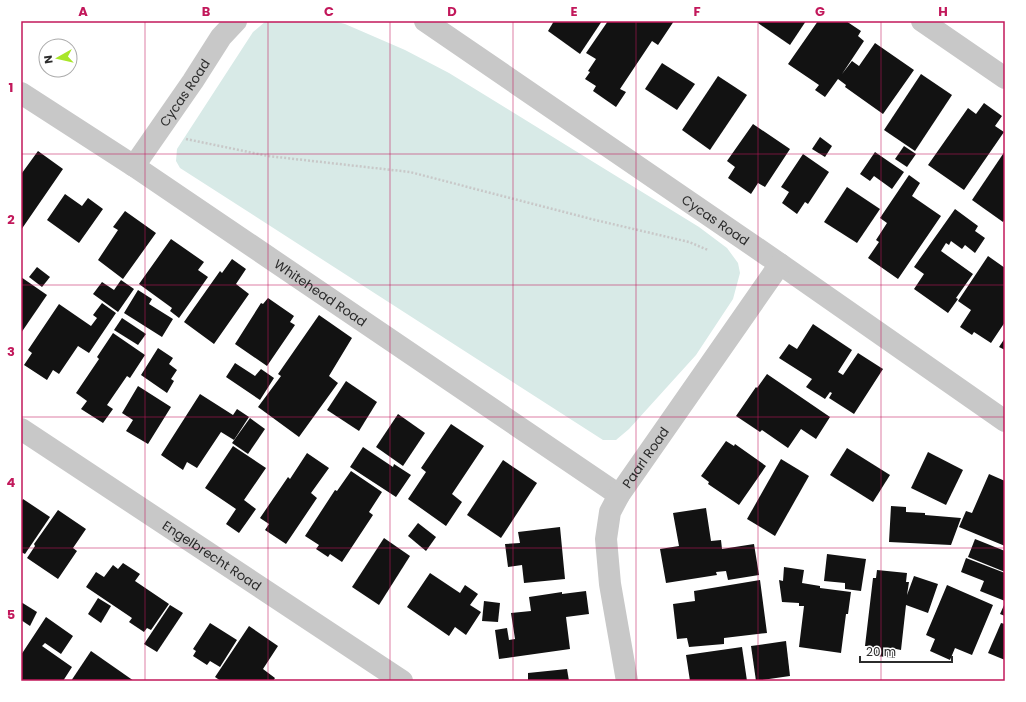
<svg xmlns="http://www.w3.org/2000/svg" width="1026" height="702" font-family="Poppins,sans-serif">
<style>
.green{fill:#d8eae7}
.building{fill:#121212}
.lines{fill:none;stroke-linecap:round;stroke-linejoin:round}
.path{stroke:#c8c8c8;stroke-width:2.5;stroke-dasharray:2 2;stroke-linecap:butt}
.minor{stroke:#c8c8c8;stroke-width:22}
.grid{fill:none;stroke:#c2185b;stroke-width:1;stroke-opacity:0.55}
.labels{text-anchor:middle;stroke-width:4;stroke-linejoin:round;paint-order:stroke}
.street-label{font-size:13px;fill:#2b2b2b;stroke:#fff}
.neatline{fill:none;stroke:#c2185b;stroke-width:1.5}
.grid-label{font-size:13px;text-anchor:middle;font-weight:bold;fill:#c2185b}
</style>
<rect width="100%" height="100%" fill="#fff"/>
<path class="green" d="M266 21H333L345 24 405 50 449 73 595 163 699 227 727 248 738 263 740 273 733 299 696 355 629 429 616 440H603L180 168 176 161 177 149 253 32Z"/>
<g class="building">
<path d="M554 21H602L580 54 548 31Z"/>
<path d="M608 21H674L658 45 652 41 620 89 626 92 616 107 593 91 596 86 585 79 590 72 588 71 596 59 586 53Z"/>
<path d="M759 21H806L790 45 758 23Z"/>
<path d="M818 21H846L861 31 858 36 864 41 842 74 852 61 859 66 875 43 914 70 883 114 845 87 846 85 838 79 825 97 815 90 819 85 788 64Z"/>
<path d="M662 63 695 84 677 110 645 89Z"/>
<path d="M921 74 952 95 915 151 884 130Z"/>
<path d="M718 76 747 95 710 150 682 130Z"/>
<path d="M984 103 1002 116 995 126 1004 132 964 190 928 165 968 108 976 114Z"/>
<path d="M753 124 790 149 765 187 758 183 751 194 728 178 735 167 727 161Z"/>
<path d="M820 137 832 146 825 157 812 149Z"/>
<path d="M904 146 916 154 907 167 895 159Z"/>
<path d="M38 151 63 169 21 230V172L22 173Z"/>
<path d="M1005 151V219L1003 222 972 200Z"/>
<path d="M875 152 904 172 892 189 874 176 870 181 860 174Z"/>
<path d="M803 154 829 172 808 204 805 202 797 214 782 203 789 192 781 187Z"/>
<path d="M909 175 920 183 912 196 941 216 898 279 868 258 879 242 876 240 887 223 880 218Z"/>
<path d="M847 187 880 209 857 243 824 222Z"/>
<path d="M65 194 82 206 88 198 103 209 79 243 47 220Z"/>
<path d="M955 209 978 226 975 231 985 238 975 253 965 245 962 249 951 241 949 245 946 243 941 251 973 274 956 298 958 299 948 313 914 289 924 274 914 267Z"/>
<path d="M125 211 156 233 123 279 98 260 118 230 113 227Z"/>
<path d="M171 239 204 262 198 270 208 277 179 318 170 311 172 308 139 284Z"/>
<path d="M988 256 1005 268V322L991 343 974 332 972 335 960 327 971 310 958 301Z"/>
<path d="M232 259 246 269 236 284 249 294 214 344 184 322 220 271 222 273Z"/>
<path d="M37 267 50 277 42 287 29 277Z"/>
<path d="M21 277 47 295 21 333Z"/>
<path d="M121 280 134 289 118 312 93 294 102 282 114 290Z"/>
<path d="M138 290 152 299 149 304 173 319 162 337 124 313Z"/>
<path d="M268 298 294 316 290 322 295 325 267 366 235 344 261 303 263 304Z"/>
<path d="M102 303 116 313 89 353 78 346 59 374 53 370 47 380 24 365 32 353 28 350 59 304 91 326 97 318 93 315Z"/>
<path d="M319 315 352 338 329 376 338 383 299 437 258 407 281 376 278 374Z"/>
<path d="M122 318 146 334 138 345 114 330Z"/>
<path d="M813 324 852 350 838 372 843 375 858 353 883 369 854 414 829 398 832 393 830 392 825 399 806 387 812 379 779 358 789 344 797 349Z"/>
<path d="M113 333 145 355 130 378 127 376 107 405 113 409 103 423 81 409 87 401 76 393 99 359 97 357Z"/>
<path d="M1005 338V350L999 347Z"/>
<path d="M158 348 173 358 169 364 177 370 171 379 174 381 167 393 141 375Z"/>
<path d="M235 363 255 376 261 369 274 378 260 400 226 377Z"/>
<path d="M767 374 830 417 816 439 801 429 788 448 762 430 760 432 736 416 756 387 757 388Z"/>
<path d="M346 381 377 402 359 431 327 410Z"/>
<path d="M138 386 171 407 148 444 126 431 133 420 122 413Z"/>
<path d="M200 394 233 415 237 409 249 417 234 440 221 432 197 468 187 462 183 470 161 455Z"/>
<path d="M398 414 425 433 403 466 376 447Z"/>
<path d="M250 418 265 429 248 454 232 443Z"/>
<path d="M451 424 484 446 452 494 462 502 446 526 408 499 426 472 421 468Z"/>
<path d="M726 441 734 446 735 444 766 466 739 505 708 484 709 482 701 476Z"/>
<path d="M233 446 266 468 244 500 256 509 239 533 226 524 236 509 205 488Z"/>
<path d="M363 447 393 467 394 464 411 475 396 497 350 467Z"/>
<path d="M847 448 890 475 873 502 830 475Z"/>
<path d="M928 452 963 470 946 505 911 488Z"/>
<path d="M307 453 329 468 311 493 317 498 286 544 265 530 269 524 260 518 288 477 290 479Z"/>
<path d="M781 459 809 476 775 536 747 519Z"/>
<path d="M503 460 537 483 501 538 467 515Z"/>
<path d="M351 471 382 492 369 512 373 515 342 562 330 554 328 557 316 549 319 545 305 536 335 490 337 491Z"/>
<path d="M989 474 1005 481V546L959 527 966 511 972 513Z"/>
<path d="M23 499 50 517 25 554 21 552V502Z"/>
<path d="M891 506 906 507V512L925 513V515L961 518 951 545 889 542Z"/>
<path d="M706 508 711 541 721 540 722 549 754 544 759 575 728 580 726 571 716 572 717 575 666 583 660 549 679 546 673 513Z"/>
<path d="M58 510 86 529 73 548 77 551 58 579 27 558 35 546 34 544Z"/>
<path d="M418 523 436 537 426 551 408 536Z"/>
<path d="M560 527 565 579 524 583 522 565 508 567 505 544 520 543 518 532Z"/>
<path d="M384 538 410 556 379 605 352 587Z"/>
<path d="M975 539 1005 551V572L968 557Z"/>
<path d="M827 554 866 559 861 591 845 589V583L824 581Z"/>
<path d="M966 558 1005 573V601L980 591 984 581 961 572Z"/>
<path d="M123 563 140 574 135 581 169 604 151 630 147 628 144 632 129 622 132 618 86 587 96 572 104 577 113 565 118 569Z"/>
<path d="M784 567 804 570 802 583 820 586V588L851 592 848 614H846L841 653 799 647 804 606H799V603L782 602 779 580 783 581Z"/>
<path d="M877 570 907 573 906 582H909L907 595 914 576 938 584 928 613 906 605 901 650 896 649 895 658 868 655 869 646H865L873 578H876Z"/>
<path d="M430 573 460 593 465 585 478 594 470 605 481 612 466 635 455 627 449 636 407 607Z"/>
<path d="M760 580 767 633 724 638V644L689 647 687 638 677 639 673 604 695 601 694 591Z"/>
<path d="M947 585 993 605 972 655 955 648 950 660 930 651 935 639 926 635Z"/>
<path d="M586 591 589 614 566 617 570 649 499 659 495 630 507 628 509 640 515 639 511 613 531 611 529 597 562 592V594Z"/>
<path d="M98 598 111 606 101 623 88 614Z"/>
<path d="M484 601 500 603 498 622 482 621Z"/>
<path d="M21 602 37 612 30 626 21 620Z"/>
<path d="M1005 603V616L1000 614Z"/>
<path d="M170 605 183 613 157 652 144 644Z"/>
<path d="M46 617 73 636 61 654 45 643 42 646 72 667 63 681H21V655Z"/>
<path d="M210 623 237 640 220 667 210 661 207 665 193 656 196 651 193 649Z"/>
<path d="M1001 623 1005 624V660L988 653Z"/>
<path d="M249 626 278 646 263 669 275 678 273 681H221L215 677Z"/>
<path d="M786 641 790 676 756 681 751 646Z"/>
<path d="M742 647 747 681H690L686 655Z"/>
<path d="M91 651 134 681H71Z"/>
<path d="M567 669 569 681H528V673Z"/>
</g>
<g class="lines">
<path class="path" d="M186 139 268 156 410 172 591 219 689 242 708 250"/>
<g class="minor">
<path id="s1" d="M425 21 780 264 1005 421"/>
<path d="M922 21 1005 78"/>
<path id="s2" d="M21 93 134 166 619 495"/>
<path id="s3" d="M134 166 193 81 221 37 236 21"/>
<path id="s4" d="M21 429 402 681"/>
<path id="s5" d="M627 681 610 584 606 539 610 512 619 495 780 264"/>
</g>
</g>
<path class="grid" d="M145 21V681M268 21V681M390 21V681M513 21V681M636 21V681M758 21V681M881 21V681M21 154H1005M21 285H1005M21 417H1005M21 548H1005"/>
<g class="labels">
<g class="street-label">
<text dy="5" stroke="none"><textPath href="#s3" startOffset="89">Cycas Road</textPath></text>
<text dy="5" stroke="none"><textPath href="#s1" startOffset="352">Cycas Road</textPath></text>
<text dy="5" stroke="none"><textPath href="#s2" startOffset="360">Whitehead Road</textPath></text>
<text dy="5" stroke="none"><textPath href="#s5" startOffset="236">Paarl Road</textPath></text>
<text dy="5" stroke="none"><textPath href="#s4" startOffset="229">Engelbrecht Road</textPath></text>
</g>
</g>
<rect width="1026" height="702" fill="none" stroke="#ffffff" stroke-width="44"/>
<g transform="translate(58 58) rotate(262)"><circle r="19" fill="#ffffff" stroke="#aaaaaa"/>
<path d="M0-3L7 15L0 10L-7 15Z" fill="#a9e629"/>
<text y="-6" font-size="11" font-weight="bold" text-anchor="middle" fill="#2b2b2b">N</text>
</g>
<path d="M860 656v6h92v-6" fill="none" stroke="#2b2b2b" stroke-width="2"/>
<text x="866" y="656" font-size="12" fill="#2b2b2b" stroke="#ffffff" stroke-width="3" paint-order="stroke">20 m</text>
<rect x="22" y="22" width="982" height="658" class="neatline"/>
<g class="grid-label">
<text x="83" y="16">A</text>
<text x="206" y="16">B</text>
<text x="329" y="16">C</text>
<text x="452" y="16">D</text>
<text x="574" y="16">E</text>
<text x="697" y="16">F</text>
<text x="820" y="16">G</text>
<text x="943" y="16">H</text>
<text x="11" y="92">1</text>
<text x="11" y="224">2</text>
<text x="11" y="356">3</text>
<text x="11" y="487">4</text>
<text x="11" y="619">5</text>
</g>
</svg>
